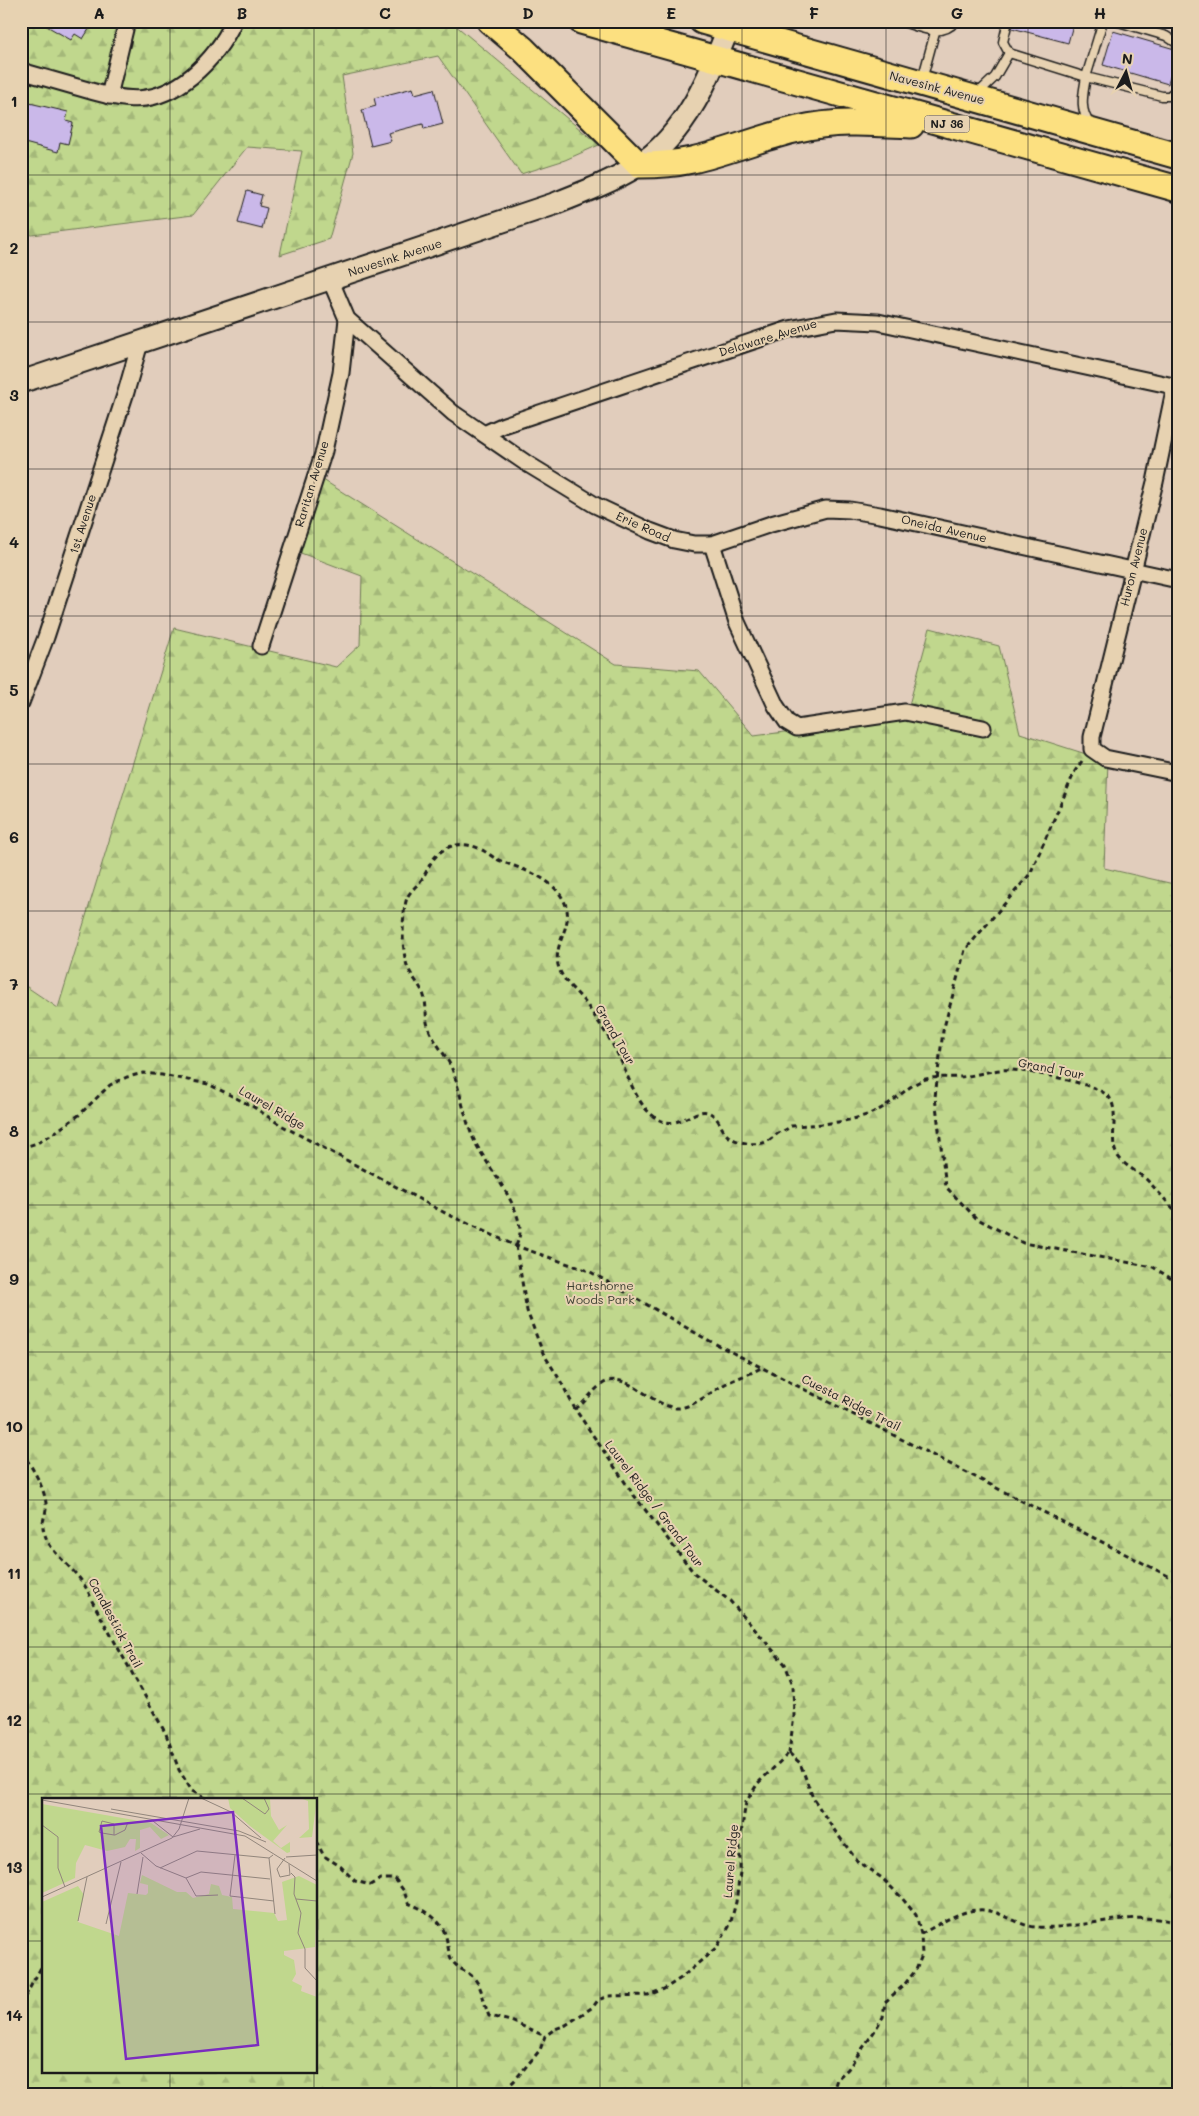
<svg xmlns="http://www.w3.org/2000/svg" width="1199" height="2116" font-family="Mali,sans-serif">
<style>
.forest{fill:url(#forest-firs);stroke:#6e7a54;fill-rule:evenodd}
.building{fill:#cab8e9;stroke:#1c1c1c}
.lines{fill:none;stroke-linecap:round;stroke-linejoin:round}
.service-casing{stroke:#1c1c1c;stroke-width:11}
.minor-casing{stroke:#1c1c1c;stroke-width:19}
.secondary-casing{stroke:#1c1c1c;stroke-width:25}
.trunk-casing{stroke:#1c1c1c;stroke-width:29}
.path{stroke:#1c1c1c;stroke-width:3;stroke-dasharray:5 4;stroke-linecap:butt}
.service{stroke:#e7d2b1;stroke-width:8}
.minor{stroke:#e7d2b1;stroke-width:15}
.secondary{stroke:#e7d2b1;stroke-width:21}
.trunk{stroke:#fce080;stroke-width:25}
.grid{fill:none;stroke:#1c1c1c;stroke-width:1;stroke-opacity:0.55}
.labels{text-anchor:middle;stroke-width:4;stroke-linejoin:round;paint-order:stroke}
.shield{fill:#e7d2b1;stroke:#595349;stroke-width:1}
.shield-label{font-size:11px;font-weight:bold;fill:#1c1c1c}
.street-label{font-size:12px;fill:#1c1c1c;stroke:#e7d2b1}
.park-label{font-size:12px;fill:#3d4133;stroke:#e7d2b1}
.inset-road{fill:none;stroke:#92867c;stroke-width:1}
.view{fill:#7b2cbf;fill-opacity:0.15;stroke:#7b2cbf;stroke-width:2.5}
.inset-edge{fill:none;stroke:#1c1c1c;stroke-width:2.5}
.neatline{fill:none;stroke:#1c1c1c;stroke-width:2}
.grid-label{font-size:16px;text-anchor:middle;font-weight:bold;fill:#1c1c1c}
</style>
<defs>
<pattern id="forest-firs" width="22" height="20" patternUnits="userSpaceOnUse" patternTransform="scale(1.25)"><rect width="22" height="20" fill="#c0d78d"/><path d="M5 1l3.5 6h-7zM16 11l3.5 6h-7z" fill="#a4b879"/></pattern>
</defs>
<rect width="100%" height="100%" fill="#e1cdbc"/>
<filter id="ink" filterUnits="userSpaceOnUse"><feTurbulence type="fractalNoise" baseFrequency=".02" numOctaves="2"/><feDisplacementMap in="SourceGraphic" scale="10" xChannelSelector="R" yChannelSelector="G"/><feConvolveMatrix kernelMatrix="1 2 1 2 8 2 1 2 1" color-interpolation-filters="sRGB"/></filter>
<g filter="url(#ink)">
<g class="forest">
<path d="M21 21H445L454 24 599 145 565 160 521 174 438 56 342 76 353 153 329 239 280 255 302 151 247 147 193 215 32 235 21 230Z"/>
<path d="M320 478 616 664 699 671 754 736 906 716 930 628 999 646 1020 733 1108 761 1104 868 1178 885V2095H21V983L58 1008 174 628 336 667 360 645 362 576 298 552ZM44 1800H316V2072H44Z"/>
</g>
<g class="building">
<path d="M38 21H94L83 39 75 34 71 40Z"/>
<path d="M1014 21H1074L1068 43 1012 28Z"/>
<path d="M1113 31 1178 50 1168 84 1103 65Z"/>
<path d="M413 88 415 94 434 89 443 124 424 129 423 124 388 133 391 141 371 146 362 110 376 106 374 98Z"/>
<path d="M21 101 68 112 66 121 73 123 68 144 60 142 58 152 21 142Z"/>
<path d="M247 191 262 195 259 206 267 208 262 229 238 223Z"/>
</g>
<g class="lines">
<defs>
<g id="service">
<path d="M900 21C919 27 941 39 956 21"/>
<path d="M1008 21 1003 42 1009 53 1086 77 1103 21"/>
<path d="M1115 21 1166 36 1178 44"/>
<path d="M922 80 935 32"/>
<path d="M977 94 995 77 1009 53"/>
<path d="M1090 124C1079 109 1083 95 1086 77L1162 96H1169L1176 90 1178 82"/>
</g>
<g id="minor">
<path d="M21 71C42 77 63 83 84 89 127 102 155 106 192 76 211 60 224 43 234 21"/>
<path d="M109 96 127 21"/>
<path d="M330 279 347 319 453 413 526 463 595 505 650 531 674 540 694 544H712L771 524 826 509 850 510 880 515 1178 580"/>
<path d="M1175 386 1155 482 1092 737V749L1105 758 1178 773"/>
<path d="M484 434 504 425 789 329 836 320 878 322 1178 387"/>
<path d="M712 544 737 622 776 706 787 722 797 728 905 712 983 728"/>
<path d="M261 646 324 451 341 373 347 319"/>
<path d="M21 703 46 637 126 392 140 343"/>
</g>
<path id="secondary" d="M21 382 554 204C582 193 611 182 637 166 687 134 711 74 731 21"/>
<g id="trunk">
<path d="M490 21 523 49 639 165C657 165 674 164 692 160 728 152 762 137 798 129 835 120 873 123 911 125"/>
<path d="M581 21 1178 189"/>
<path d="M702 21 1178 156"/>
</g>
</defs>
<use href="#service" class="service-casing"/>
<use href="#minor" class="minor-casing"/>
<use href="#secondary" class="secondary-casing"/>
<use href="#trunk" class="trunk-casing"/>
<g class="path">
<path d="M1082 761 1075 771 1030 874 965 950 943 1031 935 1097 946 1187 976 1218 1023 1243 1153 1267 1178 1283"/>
<path d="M21 1148 37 1143 54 1133 79 1115 110 1085 127 1077 144 1073 162 1075 208 1084 252 1106 279 1124 447 1214 516 1246 589 1271 706 1339 1178 1581"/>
<path d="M516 1246C518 1241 520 1236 520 1232 521 1205 486 1165 474 1140 464 1118 461 1092 452 1069 446 1054 433 1042 428 1026 425 1017 427 1006 424 996 421 985 409 975 406 962 402 949 402 911 407 898 410 891 418 885 422 879 426 873 428 867 432 861 445 843 465 840 484 851 489 854 495 859 501 861 523 870 550 876 563 899 577 924 553 940 558 965 562 982 578 992 587 1005 597 1020 608 1035 616 1051 627 1071 634 1100 652 1115 679 1138 697 1099 714 1116 720 1121 722 1131 728 1136 737 1143 756 1146 766 1142 771 1140 774 1136 778 1133 783 1131 786 1130 791 1126 819 1125 858 1122 882 1108 896 1100 911 1083 926 1079 938 1076 948 1078 960 1077 977 1076 995 1068 1012 1070 1030 1071 1099 1084 1109 1097 1120 1112 1109 1136 1116 1153 1122 1165 1137 1171 1147 1180 1158 1191 1167 1203 1178 1213"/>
<path d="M516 1246 527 1311 543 1353 560 1380 575 1409 633 1494 694 1573 730 1601 785 1664 793 1685 794 1716 789 1753"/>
<path d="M575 1409C587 1402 593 1388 606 1382 627 1372 653 1406 676 1408 692 1409 713 1390 727 1383 739 1377 751 1374 762 1367"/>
<path d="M21 1452C31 1464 48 1493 46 1509 45 1519 40 1522 45 1535 54 1560 82 1570 92 1601L166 1734 179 1770 192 1791 208 1800"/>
<path d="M789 1753 800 1763 813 1798 832 1827 858 1862 882 1878 901 1897 916 1915 921 1934 922 1955 916 1970 904 1985 885 2002 883 2017 874 2032 848 2069 837 2079 832 2095"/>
<path d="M316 1841 324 1856 340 1866 355 1881 370 1885 381 1879H395L404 1891 408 1903C423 1909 440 1918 445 1934 449 1945 447 1954 454 1963 459 1969 468 1972 473 1977 484 1989 483 2003 489 2016L511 2021 545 2036"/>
<path d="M921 1934C938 1925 958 1911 978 1910 998 1908 1017 1926 1036 1927 1083 1930 1132 1909 1178 1923"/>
<path d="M21 2004 44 1962"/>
<path d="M498 2095 514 2081 540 2050 545 2036 555 2029 566 2025 593 2007 598 2000 608 1996 648 1995 664 1989 681 1978 717 1947 730 1925 736 1902 740 1872V1840L746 1802 758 1783 789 1753"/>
</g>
<use href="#service" class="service"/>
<use href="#minor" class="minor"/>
<use href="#secondary" class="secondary"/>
<use href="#trunk" class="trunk"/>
</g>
</g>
<path class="grid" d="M170 21V1800M314 21V1800M457 21V2095M600 21V2095M742 21V2095M886 21V2095M1028 21V2095M21 175H1178M21 322H1178M21 469H1178M21 616H1178M21 764H1178M21 911H1178M21 1058H1178M21 1205H1178M21 1352H1178M21 1500H1178M21 1647H1178M21 1794H1178M21 1941H44M316 1941H1178M170 2072V2095M314 2072V2095"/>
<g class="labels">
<rect class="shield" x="924.5" y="115.5" width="45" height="17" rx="4"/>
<g class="shield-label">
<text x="947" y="128">NJ 36</text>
</g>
<g class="street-label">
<text transform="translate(937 88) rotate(15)" y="4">Navesink Avenue</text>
<text transform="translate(395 258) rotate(-18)" y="4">Navesink Avenue</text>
<text transform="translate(768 338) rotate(-17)" y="4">Delaware Avenue</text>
<text transform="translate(312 484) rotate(-73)" y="4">Raritan Avenue</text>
<text transform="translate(83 524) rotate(-72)" y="4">1st Avenue</text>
<text transform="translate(643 527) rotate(24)" y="4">Erie Road</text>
<text transform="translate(944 529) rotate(13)" y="4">Oneida Avenue</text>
<text transform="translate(1134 567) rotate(-76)" y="4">Huron Avenue</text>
<text transform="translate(615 1035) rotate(60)" y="4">Grand Tour</text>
<text transform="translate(1051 1069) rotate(11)" y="4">Grand Tour</text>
<text transform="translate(272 1108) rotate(30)" y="4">Laurel Ridge</text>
<text transform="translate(851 1403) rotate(27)" y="4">Cuesta Ridge Trail</text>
<text transform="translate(654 1504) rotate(53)" y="4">Laurel Ridge / Grand Tour</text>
<text transform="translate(115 1623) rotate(62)" y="4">Candlestick Trail</text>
<text transform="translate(731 1861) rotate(-85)" y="4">Laurel Ridge</text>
</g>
<g class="park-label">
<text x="600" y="1290">Hartshorne<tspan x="600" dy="14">Woods Park</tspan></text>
</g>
</g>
<g transform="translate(42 1798)">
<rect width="275" height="275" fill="#e1cdbc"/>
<path d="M186 0H228L229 18 237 32 245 27 231 43 239 50 248 44V54L245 55 208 28 188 10ZM258 0H275L270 39 257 40 267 31 266 3ZM0 6 109 25 127 37 119 41 108 29 98 32V50L93 53 94 41H88L83 49 65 53 43 47 34 65 33 80 0 95ZM100 77 135 94H144L151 100 167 96 169 86 177 88 180 97 190 99 191 111 232 115 236 123 245 122 240 84 257 78 275 87 273 149 242 153V157L252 162 254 176 250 183 260 188 259 193 275 199V275H0V104L36 88 42 97 36 124 77 138 86 95 104 97 106 95V87L98 85Z" fill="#c0d78d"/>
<path class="inset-road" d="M159 0 189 14 219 40M200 0 223 16 227 11 222 0M0 2 203 38 275 83M69 11 197 33 224 44M111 23 131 39 158 31M0 27 16 39V70L23 89M72 37V26L60 23 57 34 60 35 72 37H73L83 32 86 24M99 55 114 68 144 80M193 57 188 98 232 103M244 59 275 57M227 60 233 116M243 60 235 71 238 79 248 77 247 66M118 70 155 53 227 60 231 57M249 75 253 79 252 96 259 115 256 135 263 151V170L275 183M144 80 159 74 228 81M144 80 154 98 176 97M95 96 101 59M0 99 130 40 137 31 147 0M254 101 275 103M36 123 45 79M64 126 79 64"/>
<path class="view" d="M191 14 216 247 84 261 59 28Z"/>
<rect width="275" height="275" class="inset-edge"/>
</g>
<rect width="1199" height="2116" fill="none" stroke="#e7d2b1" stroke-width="55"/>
<g transform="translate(1126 72) rotate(6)" stroke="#e7d2b1" stroke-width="4" paint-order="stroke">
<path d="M0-4L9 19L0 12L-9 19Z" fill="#1c1c1c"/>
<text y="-8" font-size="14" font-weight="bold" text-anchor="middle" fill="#1c1c1c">N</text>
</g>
<rect x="28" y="28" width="1144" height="2060" class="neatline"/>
<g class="grid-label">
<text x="99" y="19">A</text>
<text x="242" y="19">B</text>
<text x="385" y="19">C</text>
<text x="528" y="19">D</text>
<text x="671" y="19">E</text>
<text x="814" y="19">F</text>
<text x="957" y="19">G</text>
<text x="1100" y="19">H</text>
<text x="14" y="107">1</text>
<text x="14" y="254">2</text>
<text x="14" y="401">3</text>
<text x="14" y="548">4</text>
<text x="14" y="696">5</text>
<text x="14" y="843">6</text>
<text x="14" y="990">7</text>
<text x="14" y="1137">8</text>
<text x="14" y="1285">9</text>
<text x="14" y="1432">10</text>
<text x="14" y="1579">11</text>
<text x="14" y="1726">12</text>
<text x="14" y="1873">13</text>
<text x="14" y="2021">14</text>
</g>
</svg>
